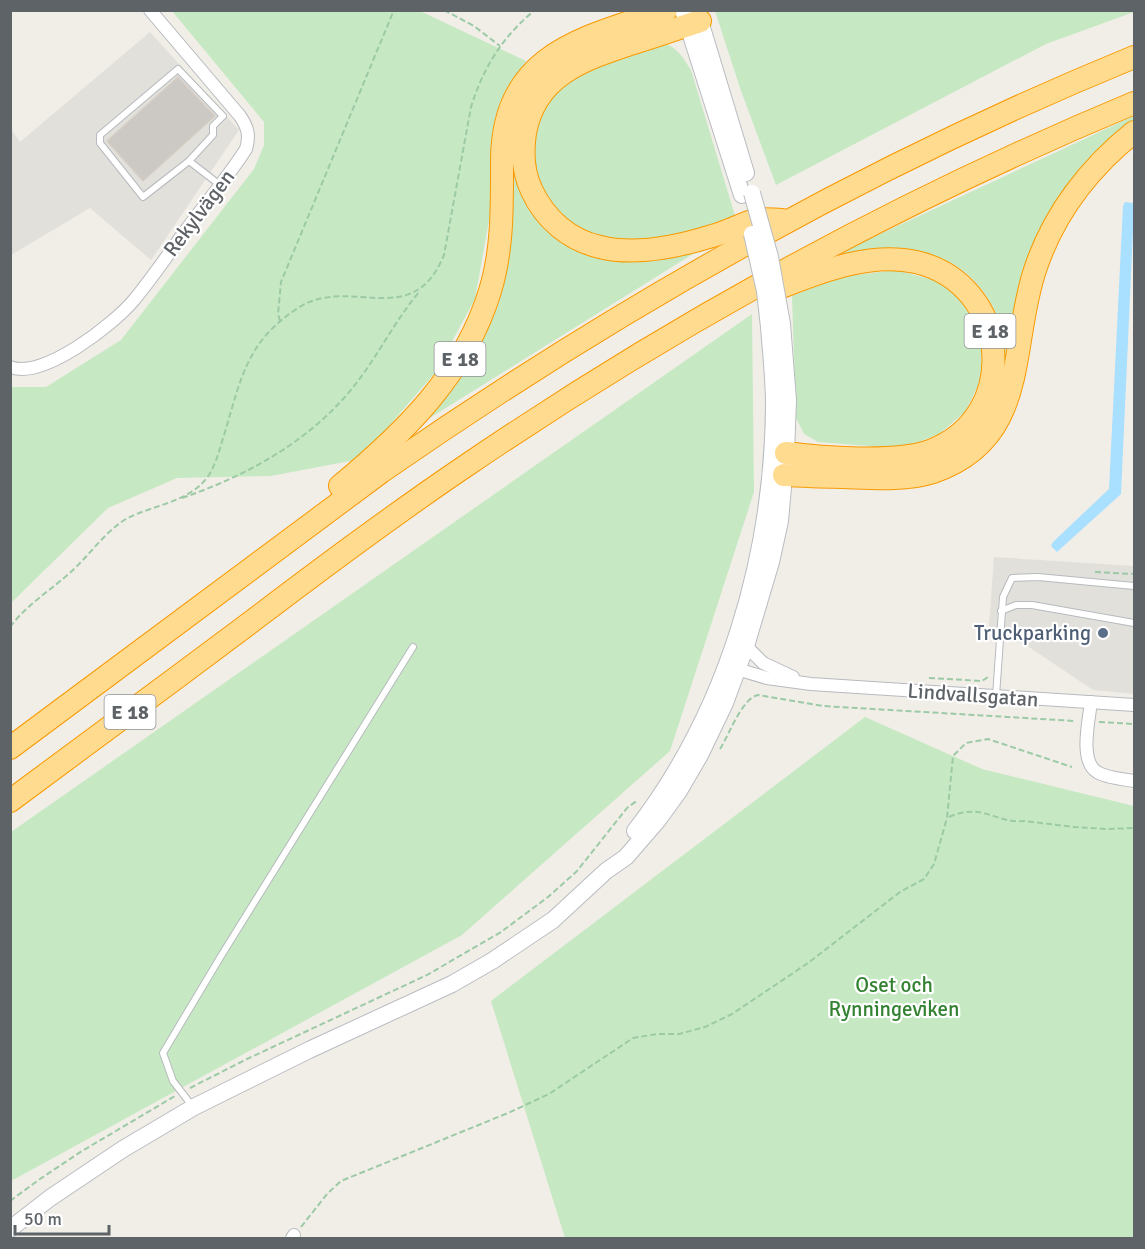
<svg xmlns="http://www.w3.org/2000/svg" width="1145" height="1249" font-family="Signika,sans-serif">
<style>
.industrial{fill:#e2e0db}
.green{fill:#c6e9c3}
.water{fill:#a9dfff}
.building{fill:#ccc9c4;stroke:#d6cfc5;stroke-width:1.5}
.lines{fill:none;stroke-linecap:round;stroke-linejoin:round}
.lane-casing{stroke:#b7babe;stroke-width:8}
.street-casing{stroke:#b7babe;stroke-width:14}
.secondary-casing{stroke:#b8bcc1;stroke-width:18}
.highway-casing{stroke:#f89900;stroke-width:24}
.path{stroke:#9ccaa6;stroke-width:2;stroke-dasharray:6 3;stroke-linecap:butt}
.lane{stroke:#fff;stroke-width:6}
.street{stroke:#fff;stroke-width:12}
.secondary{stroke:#fff;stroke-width:16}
.highway{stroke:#ffdb90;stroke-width:22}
.secondary-bridge-casing{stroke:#b8bcc1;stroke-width:18;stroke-linecap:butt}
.secondary-bridge{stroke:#fff;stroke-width:16}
.service-dot{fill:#5c6f8a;stroke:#fff;stroke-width:2}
.labels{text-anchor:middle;stroke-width:4.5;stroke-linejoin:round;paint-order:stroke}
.shield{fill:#fff;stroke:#8e9295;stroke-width:1.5}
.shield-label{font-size:20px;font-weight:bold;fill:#5e6368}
.street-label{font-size:21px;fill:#5e6368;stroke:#fff}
.service-label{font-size:21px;fill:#4e5e75;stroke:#fff;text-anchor:end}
.park-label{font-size:21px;fill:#338231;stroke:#fff}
</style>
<rect width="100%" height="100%" fill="#f1eee7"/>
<g class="industrial">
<path d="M150 32 239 130 151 260 90 208 11 255 10 128 20 142Z"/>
<path d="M994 557 1134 566V694L1093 690 1023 643 988 639Z"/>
</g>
<g class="green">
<path d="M1134 10V12L1046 44 776 185 741 91 715 11Z"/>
<path d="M172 11H420L526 61 495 117 490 215 475 299 435 373 360 459 271 476 177 478 108 508 11 603V387H46L121 340 254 169 264 145V122Z"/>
<path d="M659 42C676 45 682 56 691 70L736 219C699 230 663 241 624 241 619 240 612 241 606 240 533 225 508 134 562 84 585 63 630 52 659 42Z"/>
<path d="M1134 116V119L1099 150 1014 310 1003 372C1003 360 1004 347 1003 335 1001 321 994 308 987 297 953 243 892 247 837 254Z"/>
<path d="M512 150 584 252 709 244 425 421 472 359 497 308 507 260Z"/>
<path d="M896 270 941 282 969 309 982 343 981 380 965 412 939 434 911 445 881 447 818 442 804 434 796 418 792 296 840 277Z"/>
<path d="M752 314 754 492 670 751 462 935 11 1181V832Z"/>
<path d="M865 717 982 769 1134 806V1238H565L491 1001Z"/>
</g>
<path class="water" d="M1125 202 1133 203 1134 209 1121 494 1057 552 1051 546 1053 542 1109 489 1123 206Z"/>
<path class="building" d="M178 77 215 116 143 181 107 141Z"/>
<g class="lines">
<defs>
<g id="lane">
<path d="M189 161 143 197 100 143V135L178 69 223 116 213 126V135L189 161 220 185"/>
<path d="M1001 611 1016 605H1032L1134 623"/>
<path d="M996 696 1003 597 1012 578 1038 577 1134 586"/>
<path d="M193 1107 173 1081 163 1053 221 956 413 647"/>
</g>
<g id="street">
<path d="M10 367C43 380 114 324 134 300 153 277 169 253 186 230 206 203 228 177 246 149 250 135 248 128 240 116L150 10"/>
<path d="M746 646 763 663 793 677"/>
<path d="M730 667 767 678 811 684 1134 705"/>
<path d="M1091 702C1089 720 1079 761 1097 772 1106 778 1123 779 1134 781"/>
<path d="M292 1238 294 1235"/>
</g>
<g id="secondary">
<path d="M683 10 742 195"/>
<path d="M697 11 746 173"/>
<path d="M635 831C728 711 773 555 774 405 774 379 771 353 769 327"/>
<path d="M10 1229 50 1198 123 1149 194 1107 309 1050 452 984 492 961 553 920 606 871 626 857 658 820 679 791 700 755 725 703 746 646 771 562 780 521 786 453 788 400 782 324"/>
</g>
<g id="highway">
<path d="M700 21C676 29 653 37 630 44 582 60 535 76 525 133 522 153 523 173 532 191 545 219 569 240 600 247 636 256 677 247 712 236 727 232 741 224 755 220 763 218 774 220 782 220"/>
<path d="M778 286H784C824 270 873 252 916 262 1011 284 1022 417 930 451 898 463 821 458 786 453"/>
<path d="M784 475C804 476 823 477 843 477 872 478 905 481 933 472 1030 439 1009 347 1035 270 1053 215 1089 168 1134 132"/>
<path d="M340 486C404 433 465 374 490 291 503 249 502 205 502 161 502 53 583 38 666 10"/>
<path d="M10 748 381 472C617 308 868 166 1134 57"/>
<path d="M10 801C91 741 171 682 251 622 322 568 393 515 467 465 676 323 901 200 1134 103"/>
</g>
</defs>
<use href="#lane" class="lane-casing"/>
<use href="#street" class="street-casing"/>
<use href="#secondary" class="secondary-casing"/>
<use href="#highway" class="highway-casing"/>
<g class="path">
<path d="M444 10 474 26 500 46"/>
<path d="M280 321 278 314 281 282 394 10"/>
<path d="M182 498C249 475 314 439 358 381 380 352 396 319 420 291"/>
<path d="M1095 572 1134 574"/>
<path d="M10 627C28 603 53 589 74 569 92 552 105 532 126 519 154 504 190 503 209 475 217 462 220 447 225 432 241 378 247 341 298 308 350 274 412 333 444 255L471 107C483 68 503 36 535 10"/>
<path d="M929 678 982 681 988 677"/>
<path d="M1099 722 1134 724"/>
<path d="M720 749C729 735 742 698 758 695L823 706 1075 721"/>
<path d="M949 817C983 802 996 824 1024 821L1074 827 1107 829 1134 828"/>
<path d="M190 1088 247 1059 427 975 501 932 548 897 577 871 627 808 638 800"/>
<path d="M10 1201 40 1179 82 1151 175 1096"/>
<path d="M301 1227 327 1194 341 1181 508 1113 549 1094 633 1038 657 1034H679L705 1027 732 1014 808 963 900 892 924 879 934 864 947 818 953 756 966 743 988 739 1072 767"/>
</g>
<use href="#lane" class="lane"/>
<use href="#street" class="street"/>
<use href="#secondary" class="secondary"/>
<use href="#highway" class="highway"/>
<defs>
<g id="secondary-bridge">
<path d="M752 193 770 257 782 324"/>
<path d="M752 234 765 291 769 327"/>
</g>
</defs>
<use href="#secondary-bridge" class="secondary-bridge-casing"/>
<use href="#secondary-bridge" class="secondary-bridge"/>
</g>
<circle class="service-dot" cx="1103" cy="633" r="6"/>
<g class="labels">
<g class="shield">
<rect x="964.5" y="314" width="51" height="34" rx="4.5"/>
<rect x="434.5" y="342" width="51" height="34" rx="4.5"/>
<rect x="104.5" y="695" width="51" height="34" rx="4.5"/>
</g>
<g class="shield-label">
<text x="990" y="338">E 18</text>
<text x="460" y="366">E 18</text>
<text x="130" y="719">E 18</text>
</g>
<g class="street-label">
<text transform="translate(199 213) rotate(-53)" y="7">Rekylvägen</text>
<text transform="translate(973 695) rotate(4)" y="7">Lindvallsgatan</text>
</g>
<g class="service-label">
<text x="1091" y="640">Truckparking</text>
</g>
<g class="park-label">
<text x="894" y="992">Oset och<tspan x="894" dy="24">Rynningeviken</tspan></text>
</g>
</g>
<rect width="1145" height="1249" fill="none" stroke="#5e6368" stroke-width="24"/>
<path d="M15 1225v9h94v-9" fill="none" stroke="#5e6368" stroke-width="3"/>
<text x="24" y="1225" font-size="18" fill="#5e6368" stroke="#ffffff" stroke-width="4.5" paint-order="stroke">50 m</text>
</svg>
